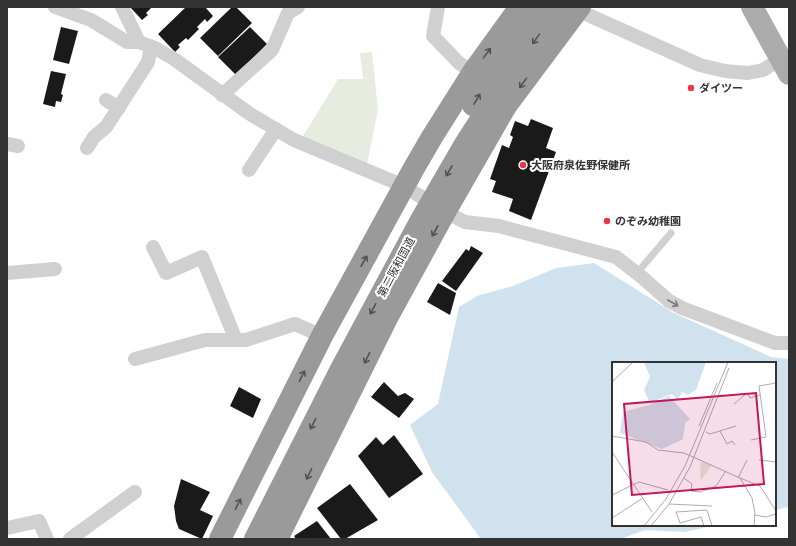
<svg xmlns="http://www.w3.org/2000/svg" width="796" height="546" font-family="Commissioner,'Noto Sans JP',sans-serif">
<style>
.green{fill:#e6ecdf}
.water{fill:#cfe2ee}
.building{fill:#1a1a1a}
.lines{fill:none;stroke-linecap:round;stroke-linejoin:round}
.lane{stroke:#d0d0d0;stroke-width:7}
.street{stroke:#d0d0d0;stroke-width:14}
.primary{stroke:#ababab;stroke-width:22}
.highway{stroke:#9a9a9a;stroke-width:22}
.oneway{stroke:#525252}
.oneway2{stroke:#7a7a7a}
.poi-dot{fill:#e63946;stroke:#fff;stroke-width:1.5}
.labels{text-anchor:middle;stroke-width:4;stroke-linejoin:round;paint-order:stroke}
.poi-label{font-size:11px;font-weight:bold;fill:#333;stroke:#fff;text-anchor:start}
.street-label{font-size:11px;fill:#333;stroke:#fff}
.inset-road{fill:none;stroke:#adadad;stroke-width:1}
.view{fill:#c2185b;fill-opacity:0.15;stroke:#c2185b;stroke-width:2}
.inset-edge{fill:none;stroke:#333;stroke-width:2}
</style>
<rect width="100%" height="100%" fill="#fff"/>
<path class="green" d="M372 52 378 110 367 164 302 138 338 79H363L360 53Z"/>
<path class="water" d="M594 263 674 313 771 357 789 359V507L775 510V363H613V525H715L685 532 645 530 620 539H481L432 472 410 425 438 404 459 307 477 296 513 286 556 268Z"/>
<g class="building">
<path d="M130 7H152L146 13 148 15 142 20Z"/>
<path d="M186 7H205L213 16 207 22 205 19 197 27 199 29 188 40 186 38 178 45 180 47 175 52 158 34Z"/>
<path d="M232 7H236L252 23 218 56 200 38Z"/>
<path d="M61 27 78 31 69 64 53 60Z"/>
<path d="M250 27 267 44 236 75 218 57Z"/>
<path d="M51 71 66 74 61 94 63 95 61 102 56 101 55 107 43 104Z"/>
<path d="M531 119 553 128 546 148 556 152 531 220 509 211 513 199 492 192 496 181 490 179 502 145 509 148 513 137 510 135 515 121 528 126Z"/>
<path d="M471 246 483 253 456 291 442 281 466 249 469 251Z"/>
<path d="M438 283 456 293 450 315 427 302Z"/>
<path d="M384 382 398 396 405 393 414 399 399 418 371 397Z"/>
<path d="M239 387 261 399 253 418 230 406Z"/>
<path d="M394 435 423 474 389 498 358 456 376 437 383 445Z"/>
<path d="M181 479 210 492 200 510 213 516 202 539 179 529 176 521 174 506Z"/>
<path d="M350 484 378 520 345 539H341L317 508Z"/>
<path d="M317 521 331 539H296L294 536Z"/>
</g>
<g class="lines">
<path class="lane" d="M637 273 671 233"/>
<g class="street">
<path d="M55 7 91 20 127 42H139"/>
<path d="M122 7 139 42 155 48 174 59 250 114 294 140 404 186 445 212 465 222 499 226 616 257 643 278 669 301 682 308 775 343H789"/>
<path d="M438 7 433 36 459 63 473 72"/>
<path d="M577 10 700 65 725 71 748 73 763 70 781 59 789 56"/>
<path d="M222 95 272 50 288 13 298 7"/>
<path d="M106 100 119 108"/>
<path d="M7 144 18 146"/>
<path d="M87 148 94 137 106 127 148 62 151 47"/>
<path d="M249 170 276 129"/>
<path d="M153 247 166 273 202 257 236 340"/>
<path d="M7 273 55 269"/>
<path d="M135 359 205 340H246L295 324 322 336"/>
<path d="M7 528 39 521 47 539"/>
<path d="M70 539 135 492"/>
</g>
<path class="primary" d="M752 7 789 74"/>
<g class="highway">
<path d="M473 105 492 74 539 7"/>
<path d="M220 539 322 336 414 168 432 137 473 72 520 7"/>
<path d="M255 539 340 371 421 220 465 144 502 87 559 7"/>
<path d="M277 539 387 318 445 212 506 106 580 7"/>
</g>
</g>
<defs><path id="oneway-shaft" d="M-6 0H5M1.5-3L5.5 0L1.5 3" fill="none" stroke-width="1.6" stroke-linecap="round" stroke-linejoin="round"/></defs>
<g class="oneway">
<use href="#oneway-shaft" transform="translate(536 39) rotate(125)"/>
<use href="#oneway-shaft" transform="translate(487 53) rotate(-54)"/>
<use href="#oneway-shaft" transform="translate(523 83) rotate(126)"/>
<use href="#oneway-shaft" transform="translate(477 99) rotate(-59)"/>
<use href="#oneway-shaft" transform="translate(449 171) rotate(120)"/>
<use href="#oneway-shaft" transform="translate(435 231) rotate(119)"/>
<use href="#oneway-shaft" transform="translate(364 261) rotate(-61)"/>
<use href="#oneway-shaft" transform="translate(373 309) rotate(118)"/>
<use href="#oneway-shaft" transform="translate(367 358) rotate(116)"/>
<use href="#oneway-shaft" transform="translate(302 376) rotate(-63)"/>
<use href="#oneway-shaft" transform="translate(313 424) rotate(117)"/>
<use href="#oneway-shaft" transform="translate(309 474) rotate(116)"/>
<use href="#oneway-shaft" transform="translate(238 504) rotate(-63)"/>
</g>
<use class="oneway2" href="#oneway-shaft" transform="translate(673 303) rotate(30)"/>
<g class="poi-dot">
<circle cx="691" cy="88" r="4"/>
<circle cx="523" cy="165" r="4"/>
<circle cx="607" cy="221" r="4"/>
</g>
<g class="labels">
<g class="poi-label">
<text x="699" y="92">ダイツー</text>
<text x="531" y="169">大阪府泉佐野保健所</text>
<text x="615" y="225">のぞみ幼稚園</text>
</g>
<g class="street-label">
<text transform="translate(396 267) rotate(-62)" y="4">第二阪和国道</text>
</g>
</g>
<g transform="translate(612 362)">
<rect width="164" height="164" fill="#fff"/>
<path d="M89 100 100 103 89 118 88 109Z" fill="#e6ecdf"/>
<path d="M32 0H94L84 28 76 33 70 30 66 38 60 32 38 41 32 28 38 15ZM57 34 78 57 73 61 71 77 50 87 8 71 11 50 37 43Z" fill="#cfe2ee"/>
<path class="inset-road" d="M0 20 21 0M122 42 135 31 138 36 148 33M87 64 105 21M108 69 115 82 120 79 123 83M94 70 98 72 124 64M0 74 34 80 46 88 72 91 128 116 140 136 143 151 142 164M139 78 154 75 147 24 164 21M0 90 40 150M147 98 164 100M72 116 80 122 79 129 88 130 104 124 114 109M126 116 135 98M128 116 148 124 164 149M0 133 27 120 56 128M57 142 100 144M142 153 154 155 164 152M0 156 31 136M32 164 54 137 73 104 116 0M39 164 57 142 78 105 117 6M92 164 89 155 68 161 64 150 95 148 100 164"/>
<path class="view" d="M144 31 152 122 20 133 12 42Z"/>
<rect width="164" height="164" class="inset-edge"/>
</g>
<rect width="796" height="546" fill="none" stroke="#333333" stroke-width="16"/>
</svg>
